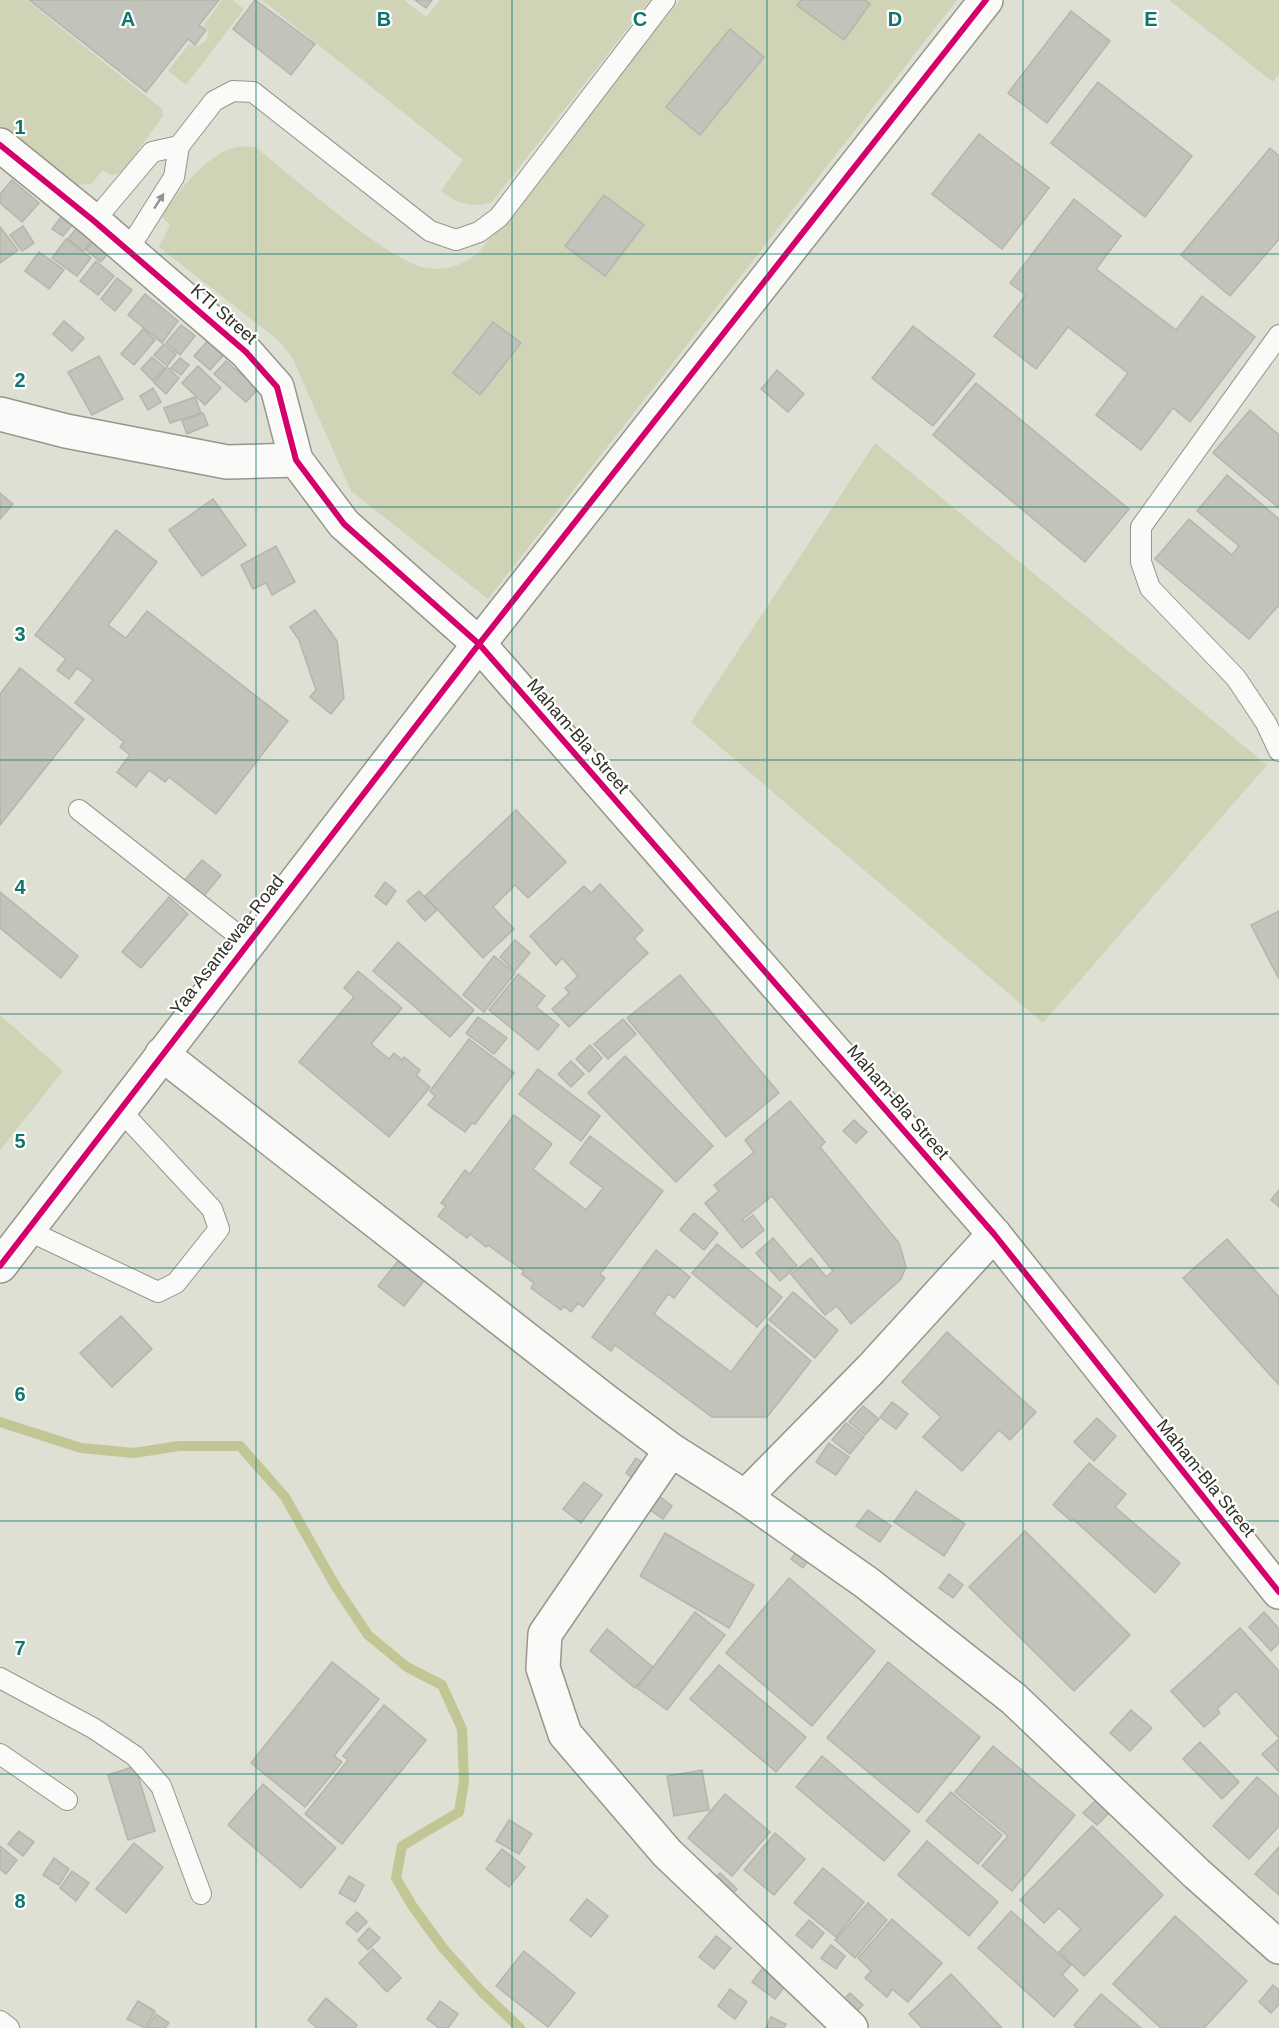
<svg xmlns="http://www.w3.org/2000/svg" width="1279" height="2028" font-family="Helvetica,sans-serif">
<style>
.green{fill:#d0d3b6}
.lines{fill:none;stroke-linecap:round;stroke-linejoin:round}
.stream{stroke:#c2c694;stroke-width:10}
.building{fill:#c2c3ba;stroke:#b4b6ac;stroke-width:1.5}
.lane-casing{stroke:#95978d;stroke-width:22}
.street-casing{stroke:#95978d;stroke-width:36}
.secondary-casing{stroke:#95978d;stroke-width:36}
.lane{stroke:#fafaf8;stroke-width:20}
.street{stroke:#fafaf8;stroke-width:33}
.secondary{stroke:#fafaf8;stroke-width:33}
.cycleway-casing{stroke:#fff;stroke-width:10}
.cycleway{stroke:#d6006c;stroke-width:6}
.oneway{fill:#949590}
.grid{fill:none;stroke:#0f766e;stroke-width:1.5;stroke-opacity:0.55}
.labels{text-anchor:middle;stroke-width:4.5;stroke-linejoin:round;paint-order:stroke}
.street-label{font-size:18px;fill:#2f3027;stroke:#fff}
.grid-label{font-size:20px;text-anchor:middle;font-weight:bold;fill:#0f766e;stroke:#fff;stroke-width:4.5;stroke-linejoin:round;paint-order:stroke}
</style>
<rect width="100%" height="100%" fill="#dee0d3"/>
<g class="green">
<path d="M0 0H26L162 109 163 116 122 172 112 175 103 170 91 184 77 185 0 126Z"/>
<path d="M222 0H232L244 9 186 85 168 71 189 44 197 46 206 41 209 32 204 25Z"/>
<path d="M262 0H404L426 17 440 0H650L492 202C471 208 458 204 441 191L463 160Z"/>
<path d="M680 0H957L488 599 351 491 292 357 278 340 159 247 170 225 162 217C175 194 208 153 236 147 242 146 249 147 255 147 288 173 393 265 427 268 449 271 461 265 478 253Z"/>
<path d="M1169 0H1279V74L1273 82Z"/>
<path d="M875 443 1267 765 1043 1023 691 722Z"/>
<path d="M0 1015 63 1071 0 1150Z"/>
</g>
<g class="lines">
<path class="stream" d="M0 1422 81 1448 134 1453 179 1446H240L285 1497 336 1587 368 1635 407 1667 442 1685 462 1729 464 1781 459 1812 402 1846 396 1878 413 1907 443 1948 481 1991 520 2028"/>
</g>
<g class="building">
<path d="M29 0H134L136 2 138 0H219L199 25 206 30 195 45 188 39 146 92Z"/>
<path d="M255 0 315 44 291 75 233 29Z"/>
<path d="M415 0H432L426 8Z"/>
<path d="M801 0H865L870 4 844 40 797 5Z"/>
<path d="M1071 11 1110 41 1047 123 1008 93Z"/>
<path d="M730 29 764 57 700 135 666 107Z"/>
<path d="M1098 82 1192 156 1145 217 1051 143Z"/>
<path d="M979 134 1049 188 1002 249 932 194Z"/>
<path d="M1270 148 1279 156V239L1230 296 1181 255Z"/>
<path d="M12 180 39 203 22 222 0 203V194Z"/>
<path d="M604 195 644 225 605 276 565 246Z"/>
<path d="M1074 199 1121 236 1096 269 1176 330 1202 296 1255 337 1190 422 1173 408 1141 450 1096 415 1128 373 1068 327 1036 369 994 336 1026 295 1010 283Z"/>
<path d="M61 217 72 225 63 236 52 229Z"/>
<path d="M81 222 97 234 84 251 68 239Z"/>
<path d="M23 226 34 243 22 251 10 235Z"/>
<path d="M0 227 18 250 0 263Z"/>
<path d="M96 238 111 249 101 262 86 250Z"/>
<path d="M66 239 91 258 77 276 52 258Z"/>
<path d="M39 252 64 270 49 289 25 271Z"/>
<path d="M96 261 114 276 98 295 80 281Z"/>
<path d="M117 278 132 290 115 311 101 299Z"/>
<path d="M145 294 178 321 162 343 128 315Z"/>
<path d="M64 321 84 338 72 351 53 334Z"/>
<path d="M493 322 521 343 480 395 453 373Z"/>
<path d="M181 325 195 336 180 355 166 343Z"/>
<path d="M913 326 975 374 933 426 872 378Z"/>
<path d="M143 329 155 340 134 365 121 354Z"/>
<path d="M214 334 230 348 210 370 194 356Z"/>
<path d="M164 344 176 354 167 366 154 355Z"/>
<path d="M99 356 123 399 92 415 68 372Z"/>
<path d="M152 357 165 368 153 381 141 369Z"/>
<path d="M180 358 189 365 181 375 171 368Z"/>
<path d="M226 361 258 389 246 402 214 374Z"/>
<path d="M198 366 221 388 205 405 182 383Z"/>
<path d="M167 367 179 378 166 394 154 383Z"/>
<path d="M777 370 804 394 788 412 761 389Z"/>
<path d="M976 383 1129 509 1085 562 933 435Z"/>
<path d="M153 388 161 402 148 410 140 396Z"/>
<path d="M195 397 201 413 170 423 164 408Z"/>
<path d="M1250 410 1279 435V508L1213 453Z"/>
<path d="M203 413 208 425 187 434 182 421Z"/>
<path d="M1227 475 1279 519V605L1249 639 1155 559 1189 519 1232 555 1239 546 1197 511Z"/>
<path d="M0 493 13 504 0 519Z"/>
<path d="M213 499 246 545 202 576 169 530Z"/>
<path d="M116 530 157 562 108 625 126 638 147 611 288 721 216 814 169 777 165 782 149 770 136 787 117 772 130 755 120 747 124 742 75 703 93 680 77 668 69 679 57 670 66 659 35 635Z"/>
<path d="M276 546 295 582 272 595 266 583 253 589 241 565Z"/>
<path d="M315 610 337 641 344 698 331 714 310 697 316 690 299 640 290 627Z"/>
<path d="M20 668 84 719 0 825V694Z"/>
<path d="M516 810 566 862 528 898 515 885 493 907 514 929 483 958 425 896Z"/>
<path d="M202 860 221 875 203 897 184 881Z"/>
<path d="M385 882 396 891 386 905 375 896Z"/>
<path d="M600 884 643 930 634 939 648 953 569 1027 552 1009 569 993 565 988 578 976 562 958 556 965 530 936 584 886 591 893Z"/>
<path d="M419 891 437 910 425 921 407 901Z"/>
<path d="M0 892 78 956 61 978 0 928Z"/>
<path d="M169 897 188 914 141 968 122 952Z"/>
<path d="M1279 911V979L1251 925Z"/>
<path d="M515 940 530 953 515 971 500 957Z"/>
<path d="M398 942 474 1010 450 1037 373 971Z"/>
<path d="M494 956 515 973 484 1012 463 995Z"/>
<path d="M358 971 402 1008 371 1044 389 1059 394 1053 402 1060 404 1057 420 1070 416 1075 430 1087 389 1137 299 1062 354 997 344 988Z"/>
<path d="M518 974 545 996 536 1007 559 1025 538 1050 489 1010Z"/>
<path d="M680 975 779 1093 726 1137 627 1018Z"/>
<path d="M478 1017 507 1038 494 1054 466 1033Z"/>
<path d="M623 1019 636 1034 608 1059 594 1044Z"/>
<path d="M469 1039 514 1073 475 1124 472 1123 465 1132 428 1105 435 1096 430 1091Z"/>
<path d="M590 1045 602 1058 589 1072 576 1059Z"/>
<path d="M625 1056 713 1146 676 1182 588 1093Z"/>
<path d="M571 1061 584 1074 571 1087 558 1074Z"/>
<path d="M538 1069 600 1116 581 1141 519 1094Z"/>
<path d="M790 1101 825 1142 820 1147 899 1243 903 1256 906 1267 901 1279 851 1324 837 1306 825 1315 791 1274 811 1258 826 1277 833 1271 772 1196 742 1220 744 1222 753 1215 764 1230 742 1248 705 1203 719 1191 714 1185 754 1152 745 1140Z"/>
<path d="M514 1115 552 1144 533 1169 586 1210 603 1188 570 1163 590 1136 663 1191 600 1274 605 1278 583 1307 578 1303 571 1312 564 1306 561 1310 531 1288 534 1283 522 1274 524 1271 488 1245 486 1247 470 1234 467 1238 438 1216 446 1206 441 1203 465 1170 470 1174Z"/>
<path d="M854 1120 867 1132 856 1143 843 1131Z"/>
<path d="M1279 1190V1207L1271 1200Z"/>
<path d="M694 1213 718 1233 704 1250 680 1230Z"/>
<path d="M773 1238 797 1266 780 1281 756 1253Z"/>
<path d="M1227 1239 1279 1297V1385L1183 1278Z"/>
<path d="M717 1244 782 1297 757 1327 692 1273Z"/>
<path d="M656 1250 690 1277 674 1298 668 1294 654 1314 731 1372 767 1324 811 1361 767 1417H712L615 1345 611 1351 592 1337Z"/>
<path d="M398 1261 424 1281 404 1306 378 1286Z"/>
<path d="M793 1292 838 1330 815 1358 769 1320Z"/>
<path d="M121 1316 152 1349 112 1387 80 1353Z"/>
<path d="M947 1332 1036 1412 1010 1440 999 1430 962 1471 923 1437 941 1417 902 1382Z"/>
<path d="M892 1402 908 1414 896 1429 880 1417Z"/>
<path d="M863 1406 879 1419 865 1435 849 1422Z"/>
<path d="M1097 1418 1116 1436 1094 1461 1074 1442Z"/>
<path d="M846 1423 864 1437 850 1454 832 1440Z"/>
<path d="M829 1443 849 1457 836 1475 816 1462Z"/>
<path d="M636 1458 652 1469 641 1484 626 1473Z"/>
<path d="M1089 1463 1126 1494 1115 1507 1180 1563 1155 1593 1073 1519 1071 1521 1053 1505Z"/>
<path d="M584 1482 602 1495 581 1523 563 1509Z"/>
<path d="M916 1491 965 1524 944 1556 894 1522Z"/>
<path d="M659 1496 672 1506 663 1519 649 1509Z"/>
<path d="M868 1510 891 1526 880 1542 856 1526Z"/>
<path d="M1025 1531 1130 1635 1074 1691 969 1587Z"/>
<path d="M665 1533 754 1585 729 1628 640 1576Z"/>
<path d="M800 1546 812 1555 803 1568 791 1559Z"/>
<path d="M949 1574 963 1585 953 1598 939 1588Z"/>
<path d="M789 1578 875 1651 812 1726 726 1653Z"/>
<path d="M695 1612 725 1635 667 1710 637 1688Z"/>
<path d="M1264 1612 1279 1629V1643L1271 1651 1249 1627Z"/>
<path d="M1240 1628 1279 1671V1738L1236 1691 1217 1709 1220 1713 1204 1727 1171 1691Z"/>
<path d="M607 1629 653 1667 635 1688 590 1651Z"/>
<path d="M332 1662 379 1699 334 1756 342 1762 305 1807 251 1763Z"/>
<path d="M888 1662 980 1737 918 1813 827 1738Z"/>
<path d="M719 1665 806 1737 776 1772 690 1699Z"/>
<path d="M384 1705 426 1740 342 1844 305 1814 348 1760 343 1756Z"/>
<path d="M1131 1710 1152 1728 1130 1751 1110 1733Z"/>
<path d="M1279 1739V1772L1262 1754Z"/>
<path d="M1200 1742 1239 1782 1222 1799 1183 1759Z"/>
<path d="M993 1746 1075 1815 1012 1891 982 1866 1008 1836 955 1792Z"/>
<path d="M822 1756 910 1831 884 1861 796 1787Z"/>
<path d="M135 1766 155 1831 128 1840 108 1775Z"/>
<path d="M702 1770 709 1810 674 1816 667 1776Z"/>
<path d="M1257 1777 1279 1797V1826L1249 1859 1213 1826Z"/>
<path d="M263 1784 336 1848 301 1888 228 1825Z"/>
<path d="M951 1792 1002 1835 978 1864 926 1821Z"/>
<path d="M725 1794 770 1832 732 1876 688 1838Z"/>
<path d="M1101 1795 1114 1808 1097 1825 1083 1813Z"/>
<path d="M509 1820 532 1834 519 1854 496 1841Z"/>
<path d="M1092 1826 1163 1895 1084 1976 1059 1952 1081 1929 1059 1908 1044 1923 1020 1900Z"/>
<path d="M19 1831 34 1842 23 1856 8 1844Z"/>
<path d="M775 1833 805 1859 774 1895 744 1870Z"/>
<path d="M927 1841 998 1902 969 1936 898 1875Z"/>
<path d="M134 1843 163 1867 126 1913 96 1889Z"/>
<path d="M0 1846 17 1860 6 1874 0 1869Z"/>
<path d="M1279 1847V1895L1255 1874Z"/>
<path d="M502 1849 525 1867 509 1887 486 1869Z"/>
<path d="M54 1858 69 1869 59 1885 43 1875Z"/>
<path d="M823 1868 864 1902 836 1937 794 1903Z"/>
<path d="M72 1871 89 1883 76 1901 60 1888Z"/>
<path d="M720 1873 737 1889 725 1900 708 1885Z"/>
<path d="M349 1876 364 1885 355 1902 339 1893Z"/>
<path d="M587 1899 608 1916 591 1937 570 1920Z"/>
<path d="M868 1903 887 1920 855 1958 835 1940Z"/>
<path d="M1011 1911 1071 1965 1062 1975 1078 1990 1054 2017 978 1948Z"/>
<path d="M357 1912 367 1922 357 1932 346 1923Z"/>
<path d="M1175 1916 1247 1981 1204 2028H1161L1113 1984Z"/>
<path d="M892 1919 942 1963 908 2002 892 1989 887 1997 865 1978 871 1971 858 1958Z"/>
<path d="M809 1920 824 1933 812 1948 796 1935Z"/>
<path d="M369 1928 380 1938 368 1950 358 1940Z"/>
<path d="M716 1936 731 1948 714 1969 699 1957Z"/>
<path d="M831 1945 845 1956 836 1969 821 1958Z"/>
<path d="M373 1949 401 1978 387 1992 359 1963Z"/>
<path d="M524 1951 575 1993 548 2027 496 1986Z"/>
<path d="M766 1964 789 1981 775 1999 752 1982Z"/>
<path d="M951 1974 1002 2028H922L909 2014Z"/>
<path d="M1273 1985 1279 1990V2004L1271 2013 1259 2002Z"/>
<path d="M730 1989 747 2002 735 2019 718 2006Z"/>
<path d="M850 1993 863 2005 850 2018 838 2005Z"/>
<path d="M1101 1994 1141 2028H1077L1074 2025Z"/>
<path d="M326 1998 357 2025 355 2028H317L308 2020Z"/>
<path d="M138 2001 155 2011 145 2028 127 2019Z"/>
<path d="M440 2001 458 2014 448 2028H439L427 2019Z"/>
<path d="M156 2014 169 2023 165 2028H147Z"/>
<path d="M771 2017 786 2024 784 2028H766Z"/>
</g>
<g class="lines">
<defs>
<g id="lane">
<path d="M94 221 152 152 179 146"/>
<path d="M128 250 174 177 179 146 214 101 233 91 253 92 430 231 456 240 479 232 499 217 665 0"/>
<path d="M1279 335 1141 527V562L1150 588 1236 678 1266 723 1279 751"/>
<path d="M79 810 248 943"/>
<path d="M27 1230 158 1292 176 1283 219 1229 212 1209 120 1110"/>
<path d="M0 1678 93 1728 135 1756 161 1786 201 1894"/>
<path d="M0 1754 67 1800"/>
<path d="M0 2021 9 2028"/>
</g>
<g id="street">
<path d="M0 145 94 221 246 352 277 387 296 460 344 524 479 644 994 1234 1279 1592"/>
<path d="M0 414 66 431 227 462 296 460"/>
<path d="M162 1054 607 1402 671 1450 745 1497 867 1583 1014 1699 1196 1873 1279 1947"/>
<path d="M671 1450 545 1634 543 1668 565 1734 667 1853 851 2028"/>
<path d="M745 1497 871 1369 994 1234"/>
</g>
<path id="secondary" d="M0 1266 479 644 986 0"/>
</defs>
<use href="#lane" class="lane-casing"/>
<use href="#street" class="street-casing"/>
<use href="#secondary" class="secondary-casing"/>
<use href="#lane" class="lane"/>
<use href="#street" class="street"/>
<use href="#secondary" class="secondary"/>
<defs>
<g id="cycleway">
<path d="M0 145 94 221 246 352 277 387 296 460 344 524 479 644 994 1234 1279 1592"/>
<path d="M0 1266 479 644 986 0"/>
</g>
</defs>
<use href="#cycleway" class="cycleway-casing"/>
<use href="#cycleway" class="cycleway"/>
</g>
<defs><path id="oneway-solid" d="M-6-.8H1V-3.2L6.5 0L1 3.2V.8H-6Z" transform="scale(1.5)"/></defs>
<use class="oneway" href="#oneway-solid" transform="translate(159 201) rotate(-57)"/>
<path class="grid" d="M256 0V2028M512 0V2028M767 0V2028M1023 0V2028M0 254H1279M0 507H1279M0 760H1279M0 1014H1279M0 1268H1279M0 1521H1279M0 1774H1279"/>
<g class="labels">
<g class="street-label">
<text transform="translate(224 314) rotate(41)" y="6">KTI Street</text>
<text transform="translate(578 736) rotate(49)" y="6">Maham-Bla Street</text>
<text transform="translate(227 945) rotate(-52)" y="6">Yaa Asantewaa Road</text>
<text transform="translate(898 1102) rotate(49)" y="6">Maham-Bla Street</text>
<text transform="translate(1206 1478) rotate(51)" y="6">Maham-Bla Street</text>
</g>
</g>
<g class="grid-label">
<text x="128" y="26">A</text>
<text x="384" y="26">B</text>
<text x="640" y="26">C</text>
<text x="895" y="26">D</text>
<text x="1151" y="26">E</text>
<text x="20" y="134">1</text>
<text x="20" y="387">2</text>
<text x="20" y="641">3</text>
<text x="20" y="894">4</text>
<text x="20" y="1148">5</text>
<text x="20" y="1401">6</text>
<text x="20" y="1655">7</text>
<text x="20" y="1908">8</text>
</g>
</svg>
